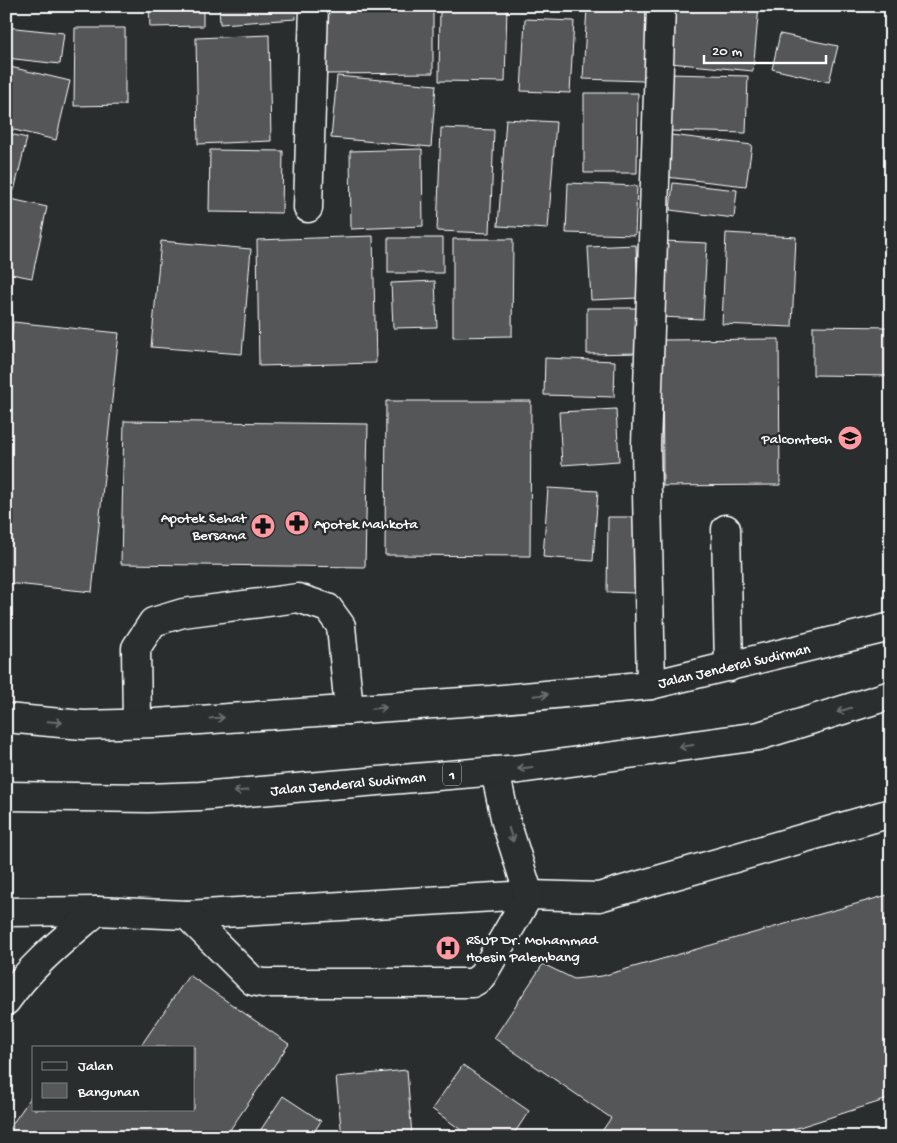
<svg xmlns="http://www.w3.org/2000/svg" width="897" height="1143" font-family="'Gochi Hand',sans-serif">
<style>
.building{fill:#555758;stroke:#fff}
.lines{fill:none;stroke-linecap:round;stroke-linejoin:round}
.minor-casing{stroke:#fff;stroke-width:31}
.highway-casing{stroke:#fff;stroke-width:31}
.minor{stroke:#2a2d2e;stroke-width:28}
.highway{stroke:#2a2d2e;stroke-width:28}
.oneway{stroke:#6a6c6d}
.labels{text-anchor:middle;stroke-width:5;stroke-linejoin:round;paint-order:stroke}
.shield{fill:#2a2d2e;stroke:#bfc0c0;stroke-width:1}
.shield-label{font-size:14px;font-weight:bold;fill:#fff}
.poi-label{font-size:15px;fill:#fff;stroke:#2a2d2e;text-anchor:end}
.street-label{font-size:15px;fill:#fff;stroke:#2a2d2e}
</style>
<rect width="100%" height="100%" fill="#2a2d2e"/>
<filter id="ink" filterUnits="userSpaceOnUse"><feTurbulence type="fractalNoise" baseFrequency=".02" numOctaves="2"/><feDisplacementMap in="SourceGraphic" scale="10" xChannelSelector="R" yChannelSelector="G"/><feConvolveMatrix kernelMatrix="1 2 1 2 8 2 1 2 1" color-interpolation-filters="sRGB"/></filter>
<g filter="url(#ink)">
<g class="building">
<path d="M149 6H203V26L150 27Z"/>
<path d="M219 6H295L296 19 220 24Z"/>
<path d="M325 6H433V73L325 74Z"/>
<path d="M440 6H507L505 82 439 81Z"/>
<path d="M587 6H648L644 81 583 79Z"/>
<path d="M675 6H759L753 71 670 63Z"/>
<path d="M525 19 574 21 570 93 521 91Z"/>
<path d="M6 27 64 33 60 64 6 58Z"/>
<path d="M75 28H125V105L74 106Z"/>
<path d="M780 34 838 46 829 82 772 69Z"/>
<path d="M269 35 271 141 198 144 196 38Z"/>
<path d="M6 66 70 81 56 140 6 128Z"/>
<path d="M669 74 748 76 746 133 667 131Z"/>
<path d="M337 76 436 85 431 147 331 138Z"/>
<path d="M584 93H638L637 173H584Z"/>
<path d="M506 119 556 122 548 229 498 226Z"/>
<path d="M441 128 494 130 490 233 437 231Z"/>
<path d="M6 133 27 138 14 191 6 190Z"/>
<path d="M671 135 752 145 746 186 666 177Z"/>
<path d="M422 149 423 226 351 229 350 151Z"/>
<path d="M210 150 283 151 282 213 209 212Z"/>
<path d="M568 183 637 186 635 235 566 233Z"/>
<path d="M673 183 737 190 734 218 670 210Z"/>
<path d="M6 198 47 207 32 278 6 273Z"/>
<path d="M726 233 796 237 792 327 722 324Z"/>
<path d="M373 236 376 363 259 366 257 240Z"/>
<rect x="388" y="238" width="55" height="35"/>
<path d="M453 239H513L512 336 453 337Z"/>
<path d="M161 241 251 249 242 354 151 347Z"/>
<path d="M664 241 707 243 703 319 661 317Z"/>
<path d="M636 245 638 298 591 300 588 247Z"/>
<path d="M435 281 437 327 393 328 391 283Z"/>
<path d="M587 308H643L642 353 587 354Z"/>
<path d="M13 322 119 333 92 592 6 583V391Z"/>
<path d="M813 326 891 327V376L813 375Z"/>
<path d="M779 339 780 485 663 486 662 340Z"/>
<path d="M545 358 615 361 614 397 544 395Z"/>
<path d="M386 401H531L530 556 385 555Z"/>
<path d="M616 409 619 461 562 465 559 412Z"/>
<path d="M124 421 368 424 365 567 121 564Z"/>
<path d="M548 488 598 491 593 561 543 557Z"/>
<path d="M608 517H635V593L607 592Z"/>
<path d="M891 894V1098L784 1132 791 1137H598L611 1118 494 1038 543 964 574 979 602 976Z"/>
<path d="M189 975 289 1044 225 1137H6V1133L34 1093V1109H194V1047H140Z"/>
<path d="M463 1065 529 1111 512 1137H471L432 1109Z"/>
<path d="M407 1070 412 1137H342L336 1077Z"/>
<path d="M283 1096 321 1121 311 1137H256Z"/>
</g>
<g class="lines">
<defs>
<g id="minor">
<path d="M308 208 314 6"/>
<path d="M726 529 729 667"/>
<path d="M651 685 646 445 661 6"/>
<path d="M137 723 136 648 153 622 183 613 298 598 328 608 341 626 349 710"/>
<path d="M6 912 97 911 187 915 529 895 599 897 891 813"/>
<path d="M187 915 253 981 263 983H472L479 979 483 974 529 895 506 822 495 771"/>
<path d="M6 1001C33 963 62 941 97 911"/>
</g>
<g id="highway">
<path d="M6 718 83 725 155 723 492 700 651 685 891 627"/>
<path d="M6 796 148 798 200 796 520 769 759 736 891 695"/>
</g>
</defs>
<use href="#minor" class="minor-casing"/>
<use href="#highway" class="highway-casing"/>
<use href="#minor" class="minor"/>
<use href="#highway" class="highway"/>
</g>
<defs><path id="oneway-shaft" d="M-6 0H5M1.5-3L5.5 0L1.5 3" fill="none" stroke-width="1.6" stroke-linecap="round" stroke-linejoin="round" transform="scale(1.25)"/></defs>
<g class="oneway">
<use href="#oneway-shaft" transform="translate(541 695) rotate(-5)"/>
<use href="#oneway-shaft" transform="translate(379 708) rotate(-5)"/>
<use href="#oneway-shaft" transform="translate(844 710) rotate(163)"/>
<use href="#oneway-shaft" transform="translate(217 718) rotate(-4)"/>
<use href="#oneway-shaft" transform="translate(55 722) rotate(5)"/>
<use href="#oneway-shaft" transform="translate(686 746) rotate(172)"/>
<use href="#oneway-shaft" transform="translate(525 768) rotate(173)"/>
<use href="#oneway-shaft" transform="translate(241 791) rotate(175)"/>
<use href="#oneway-shaft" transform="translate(511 835) rotate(72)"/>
</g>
</g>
<defs>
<symbol id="school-disc" viewBox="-11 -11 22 22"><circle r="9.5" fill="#ff9aa2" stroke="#2a2d2e"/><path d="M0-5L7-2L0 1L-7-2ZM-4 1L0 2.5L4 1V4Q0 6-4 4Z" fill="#111"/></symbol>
<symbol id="pharmacy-disc" viewBox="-11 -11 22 22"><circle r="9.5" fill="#ff9aa2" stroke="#2a2d2e"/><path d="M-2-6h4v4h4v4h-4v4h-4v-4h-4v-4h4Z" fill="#111"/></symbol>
<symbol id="hospital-disc" viewBox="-11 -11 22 22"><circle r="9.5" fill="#ff9aa2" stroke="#2a2d2e"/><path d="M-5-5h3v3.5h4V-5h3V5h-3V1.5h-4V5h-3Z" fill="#111"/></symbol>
</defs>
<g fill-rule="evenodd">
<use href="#school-disc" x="836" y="424" width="28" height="28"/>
<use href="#pharmacy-disc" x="283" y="509" width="28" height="28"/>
<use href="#pharmacy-disc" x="249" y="512" width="28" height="28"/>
<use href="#hospital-disc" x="434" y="934" width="28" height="28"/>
</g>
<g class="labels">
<rect class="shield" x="443" y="762.5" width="18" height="23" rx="4"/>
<g class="shield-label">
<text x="452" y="779">1</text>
</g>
<g class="poi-label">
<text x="832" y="443">Palcomtech</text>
<text x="246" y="522">Apotek Sehat<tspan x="246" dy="17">Bersama</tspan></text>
<text x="314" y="528" text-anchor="start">Apotek Mahkota</text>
<text x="466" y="944" text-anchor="start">RSUP Dr. Mohammad<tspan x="466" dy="17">Hoesin Palembang</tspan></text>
</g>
<g class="street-label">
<text transform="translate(734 665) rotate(-13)" y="5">Jalan Jenderal Sudirman</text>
<text transform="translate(348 783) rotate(-5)" y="5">Jalan Jenderal Sudirman</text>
</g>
</g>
<rect width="897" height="1143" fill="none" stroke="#2a2d2e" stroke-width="25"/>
<rect x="12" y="12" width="872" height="1118" fill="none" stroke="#fff" stroke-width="2" filter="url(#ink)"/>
<rect x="32" y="1046" width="162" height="65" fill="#2a2d2e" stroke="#7f8182"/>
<rect x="42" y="1062" width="25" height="8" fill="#2a2d2e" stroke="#7f8182"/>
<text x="78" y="1070" font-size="15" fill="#ffffff">Jalan</text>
<rect x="42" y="1083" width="25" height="15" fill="#555758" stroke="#7f8182"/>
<text x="78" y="1096" font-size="15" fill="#ffffff">Bangunan</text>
<path d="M704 55v8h122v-8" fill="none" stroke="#ffffff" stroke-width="2.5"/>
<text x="712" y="55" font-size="15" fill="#ffffff" stroke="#2a2d2e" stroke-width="4" paint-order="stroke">20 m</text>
</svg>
